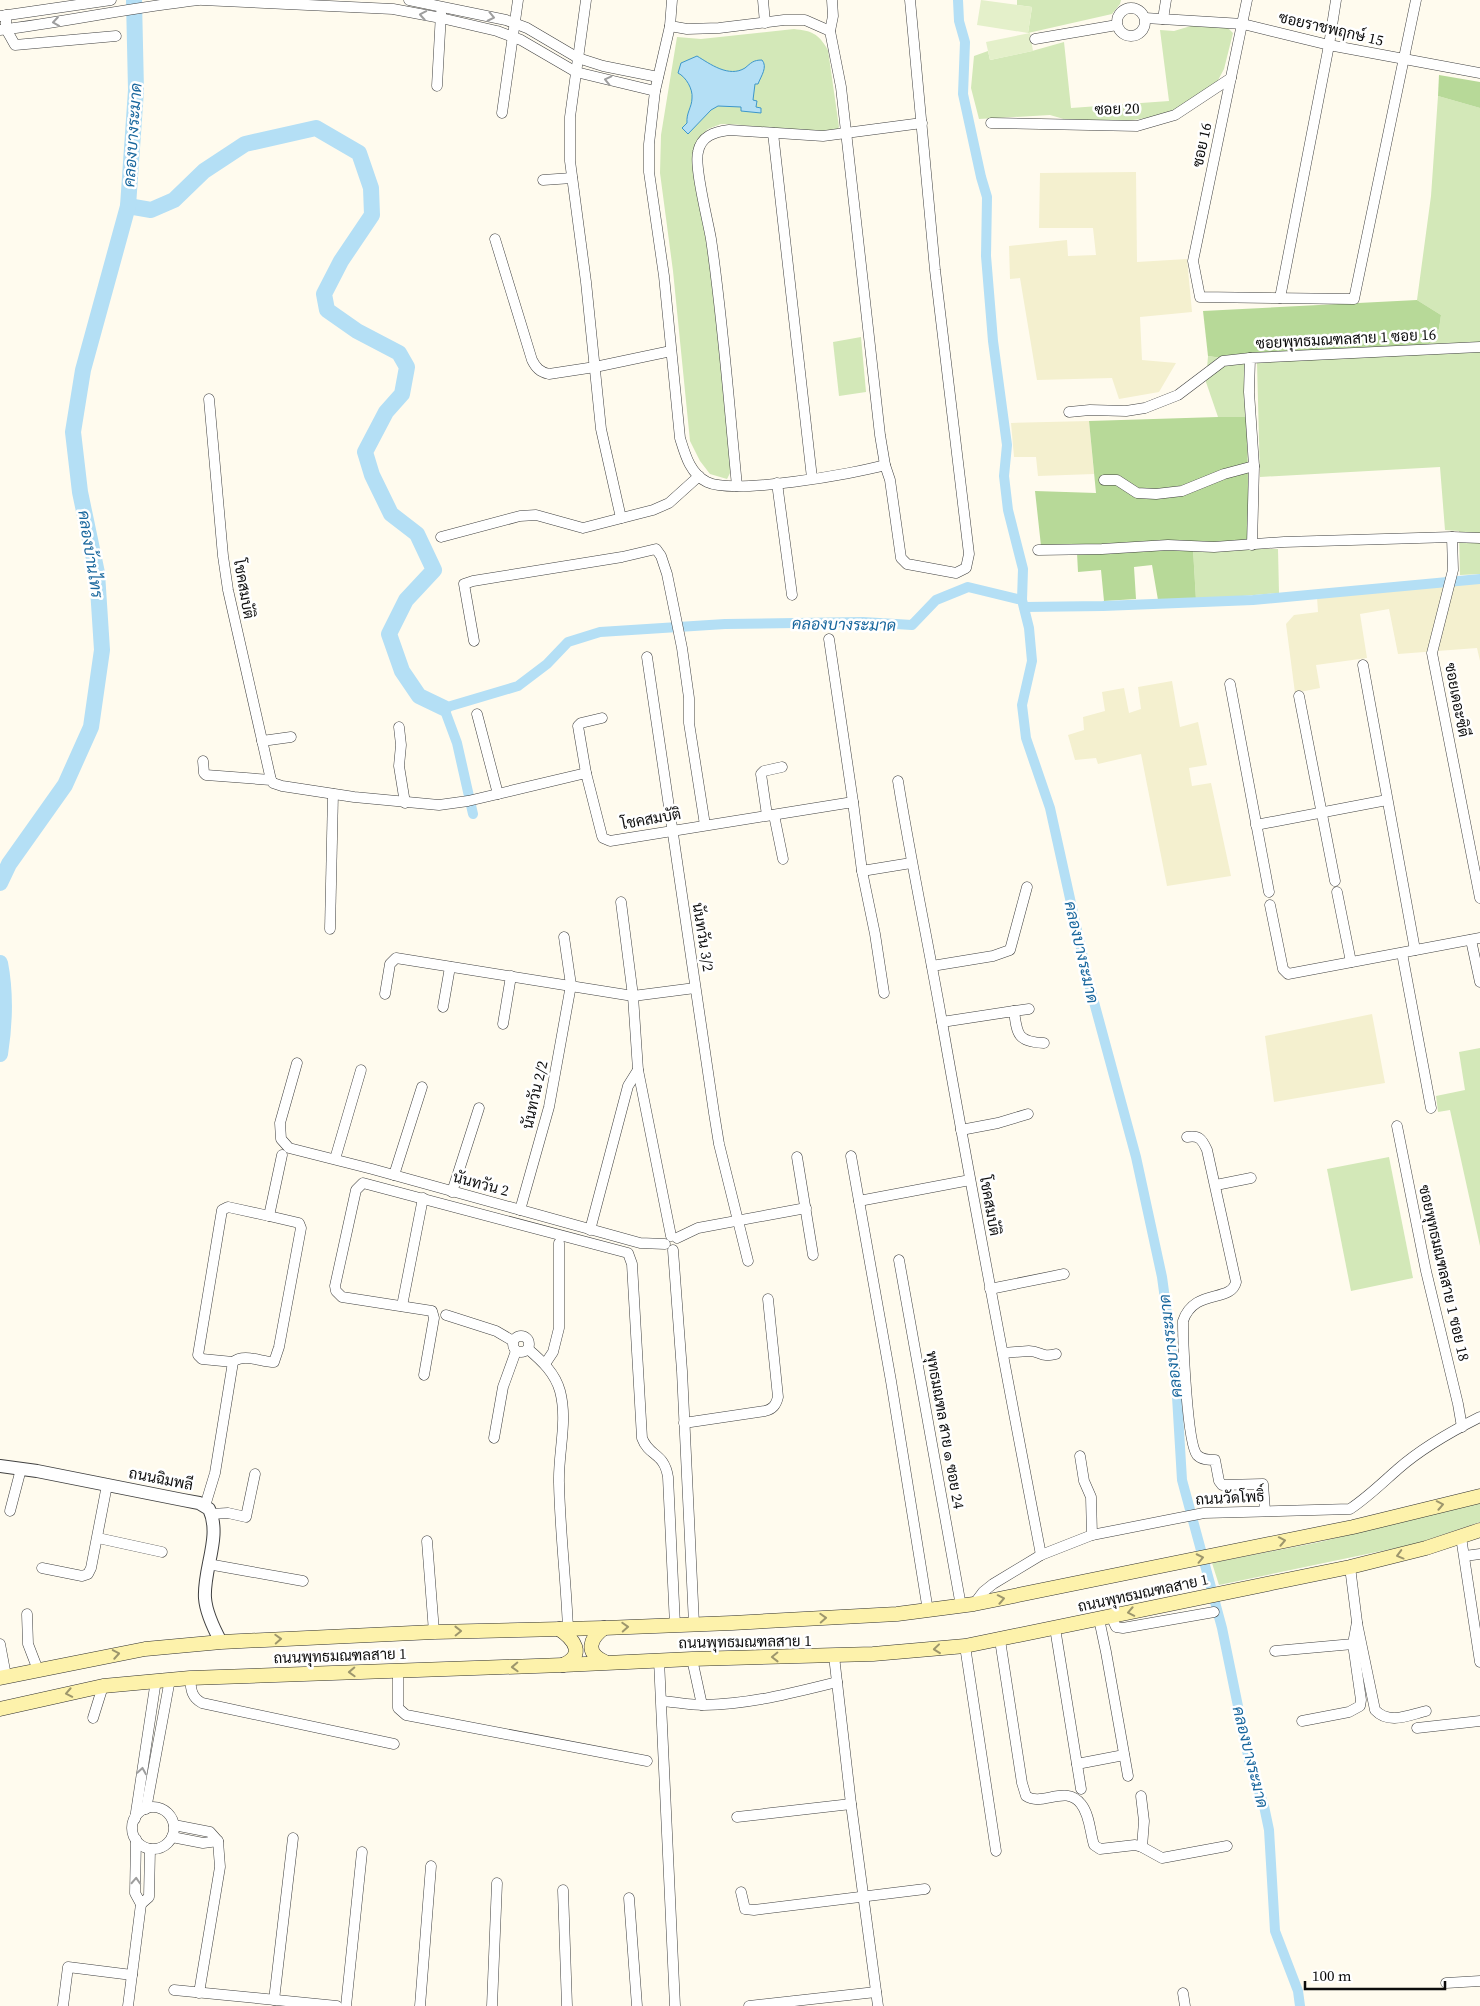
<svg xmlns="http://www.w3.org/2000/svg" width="1480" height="2006" font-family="'Source Serif 4',Sarabun,serif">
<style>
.farmland{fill:#f4f0cf}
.green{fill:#d3e8b8}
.forest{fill:#b7d998}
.pitch{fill:#e4f0ca}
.water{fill:#b4dff5;stroke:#3c96cb}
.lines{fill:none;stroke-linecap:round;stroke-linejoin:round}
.canal{stroke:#b4dff5;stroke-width:10}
.river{stroke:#b4dff5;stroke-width:16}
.minor-casing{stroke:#404040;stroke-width:11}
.tertiary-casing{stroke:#404040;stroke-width:14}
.secondary-casing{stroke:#2f2f2f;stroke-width:15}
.minor{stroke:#fff;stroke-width:10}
.tertiary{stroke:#fff;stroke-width:12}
.secondary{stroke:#fdf2ab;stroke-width:14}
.oneway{stroke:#9e9e9e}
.oneway2{stroke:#9d966c}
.labels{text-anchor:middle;stroke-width:5;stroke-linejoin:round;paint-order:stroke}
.street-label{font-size:15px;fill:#0d0d0d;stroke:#fff}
.water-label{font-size:16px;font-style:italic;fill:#19679d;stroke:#fff}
</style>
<rect width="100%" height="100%" fill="#fffbee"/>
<g class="farmland">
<path d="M1136 172 1137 262 1187 259 1192 312 1140 317 1142 360 1176 363 1159 392 1119 399 1112 378 1037 380 1020 278 1010 279 1009 246 1067 240 1068 256 1096 255 1093 228H1039L1040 173Z"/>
<path d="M1089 421 1094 474 1038 476 1036 457H1014L1011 423Z"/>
<path d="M1480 581V661L1477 648 1398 654 1389 609 1360 614 1367 658 1316 665 1320 688 1295 693 1286 624 1294 615 1318 612 1317 597Z"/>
<path d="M1172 681 1180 727 1198 722 1207 765 1189 768 1192 786 1211 783 1231 876 1167 886 1141 754 1098 764 1096 758 1075 760 1068 735 1084 730 1083 717 1105 711 1102 692 1124 688 1129 713 1141 709 1138 687Z"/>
<path d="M1372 1014 1385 1083 1274 1102 1265 1036Z"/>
</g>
<g class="green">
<path d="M1017 0H1121L1120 4 1112 14 1028 33 1032 7 1017 5Z"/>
<path d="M1194 25 1227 27 1233 33 1224 69 1216 84 1167 115 1126 121 1067 120 1050 115 979 119 971 88 974 56 988 51 990 60 1032 51 1064 42 1071 108 1169 101 1160 30 1174 31Z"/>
<path d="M794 29C812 31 818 33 828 50L839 127 837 130C799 136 759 124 721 124L708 129 698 139 693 156 708 245 732 469 727 479 710 474 700 461 690 441 673 271 660 173 661 135 677 37 701 39Z"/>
<path d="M1438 96 1480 108V574L1460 575 1459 531 1445 530 1440 467 1260 477 1257 363 1422 354 1439 329 1441 315 1417 300 1431 196Z"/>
<path d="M861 337 866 392 839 396 833 342Z"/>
<path d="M1208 356 1247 362V417H1218L1206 382Z"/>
<path d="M1193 549H1278L1279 593 1196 600Z"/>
<path d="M1480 1048V1246L1450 1110 1438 1112 1436 1096 1465 1090 1459 1052Z"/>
<path d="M1389 1157 1413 1278 1351 1291 1327 1169Z"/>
<path d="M1480 1502V1522L1415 1544 1219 1585 1212 1563 1320 1542Z"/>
</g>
<g class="forest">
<path d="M1439 75 1480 82V108L1438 96Z"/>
<path d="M1417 300 1441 315 1439 329 1422 355 1257 363 1208 356 1203 311Z"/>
<path d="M1218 417H1247L1249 549H1193L1196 600H1158L1152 565 1134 567 1136 599 1104 601 1101 570 1078 572 1077 553 1042 555 1035 491 1096 493 1089 421Z"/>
</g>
<g class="pitch">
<path d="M981 0 1032 7 1028 33 977 25Z"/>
<path d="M1030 33 1033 51 990 60 986 42Z"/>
</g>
<path class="water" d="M697 56C710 64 729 78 745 68 751 63 753 60 762 60 768 67 761 76 758 84H755L753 100 757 101 756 107 761 108V113L741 111V107L718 106 711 110 688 134 682 128 687 123C686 113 692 107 692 98 693 89 686 77 678 73L681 63Z"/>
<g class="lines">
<g class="canal">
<path d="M958 0 959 21 965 42 963 94 981 177 987 197 986 256 993 341 1007 445 1004 476 1008 510 1023 569 1022 600 1029 628 1032 661 1022 705 1026 738 1050 808 1088 980 1136 1157 1162 1277 1176 1380 1182 1480 1222 1628 1250 1765 1264 1806 1269 1830 1275 1931 1298 1991 1300 2006"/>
<path d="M1024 607 1103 606 1253 600 1480 579"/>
<path d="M473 814 457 743 444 708 518 686 547 664 568 642 600 632 725 624 863 622 912 625 936 600 968 587 1022 600"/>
</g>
<g class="river">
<path d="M128 206 151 210 174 200 204 171 245 144 316 128 359 153 371 188 372 215 341 261 324 294 327 310 357 331 399 353 407 367 402 394 386 412 365 452 372 475 391 514 417 534 434 570 406 600 389 634 402 671 419 696 444 708"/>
<path d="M0 883 9 864 65 785 91 727 102 650 97 573 80 492 73 432 83 370 128 206 136 90 134 0"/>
<path d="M0 963C6 994 5 1022 0 1054"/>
</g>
<defs>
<g id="minor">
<path d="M202 0 393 9 441 18 497 31 521 40 576 72 655 91"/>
<path d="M409 0 506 20 527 28 578 58 603 66 658 77"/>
<path d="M586 0 570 117V161L586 282 601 429 621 518"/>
<path d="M672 0 670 26 687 29 719 28 784 20H805L830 31 841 87 880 435 885 465 890 480 901 558 907 564 956 573 966 568 969 554 935 270 910 0"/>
<path d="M763 0 765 23"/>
<path d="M1247 0 1193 261 1200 297 1354 299 1416 0"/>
<circle cx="1131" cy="22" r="14"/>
<path d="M6 15V29L15 45 116 36"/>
<path d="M1 16 111 0"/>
<path d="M1145 18 1243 24 1329 45 1480 73"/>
<path d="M1163 19 1166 0"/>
<path d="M670 26 655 91 649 144V172L664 276 680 438C685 454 690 474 707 482 734 495 853 474 885 465"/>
<path d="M0 30C66 22 133 7 199 0"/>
<path d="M830 31 833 16 832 0"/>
<path d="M1035 39 1117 25"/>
<path d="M437 86 441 13"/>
<path d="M502 113 518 0"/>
<path d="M991 123 1137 126 1175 115 1231 78"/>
<path d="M773 133 812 478"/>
<path d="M543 180 572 178"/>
<path d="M495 239 532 360C536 368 540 372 549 374L595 367 671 351"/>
<path d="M1280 298 1329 45 1336 0"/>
<path d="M209 399 223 556 228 590 271 780"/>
<path d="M1069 412 1090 410 1126 411 1145 408 1178 395 1223 361 1250 358"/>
<path d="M1104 480H1117L1137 493 1156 494 1182 491 1224 474 1254 466"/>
<path d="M777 483 792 595"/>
<path d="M737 486C729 404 723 321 711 239 708 221 694 167 698 152 701 136 714 132 729 130L823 136 922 123"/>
<path d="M441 537 520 516 536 515 583 528 653 510 669 503 699 476"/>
<path d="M1452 537 1453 570 1432 653 1480 898"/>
<path d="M1252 545 1254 466 1249 392 1250 358 1480 347"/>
<path d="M1038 550 1102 549 1168 545 1214 547 1284 542 1452 537 1480 538"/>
<path d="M829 639 853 802"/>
<path d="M474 641 464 584 473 581 622 557 656 549 661 556 667 574 682 648 689 698V723L705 825"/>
<path d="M647 657 714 1113 719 1144 748 1261"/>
<path d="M1363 665 1415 950"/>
<path d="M1230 684 1269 892"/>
<path d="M1299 696 1335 881"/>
<path d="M477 714 498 794"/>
<path d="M399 727 401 745 399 766 405 803"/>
<path d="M262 741 291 737"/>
<path d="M203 761 204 773 206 775 271 780 273 783 282 786 354 797 439 805 468 801 586 773 602 836 603 838 610 841 853 802 862 871 911 863"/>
<path d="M586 773 578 726 581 723 602 718"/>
<path d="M898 781C911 862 928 942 942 1022 973 1200 1007 1377 1041 1555"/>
<path d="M767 815 761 774 764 771 782 767"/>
<path d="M774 815 783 859"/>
<path d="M1256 825 1387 800"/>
<path d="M862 871 875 934 884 993"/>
<path d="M1337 892 1351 962"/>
<path d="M621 902 633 996 638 1070 671 1236"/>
<path d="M1270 905 1283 969 1288 974 1480 938"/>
<path d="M330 929 333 794"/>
<path d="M1471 940 1480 982"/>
<path d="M1402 953 1431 1108"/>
<path d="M932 966 993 956 1010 950 1027 887"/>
<path d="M385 994 390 964 396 958 633 996 695 988"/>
<path d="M443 1007 450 967"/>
<path d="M1014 1011 1029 1009"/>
<path d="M942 1022 1014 1011C1017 1035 1018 1042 1044 1043"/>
<path d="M503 1024 511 976"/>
<path d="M297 1063 280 1123 281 1139 289 1148 372 1169 640 1243 665 1244"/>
<path d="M1397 1126 1426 1271 1458 1404 1462 1427"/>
<path d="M961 1130 998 1123 1028 1114"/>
<path d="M1187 1137C1199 1135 1202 1139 1207 1150L1236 1282C1231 1303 1194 1288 1183 1321 1183 1342 1187 1443 1197 1455 1202 1460 1209 1460 1215 1460L1219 1481 1222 1485 1263 1484 1265 1511"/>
<path d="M851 1156 891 1381 928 1611"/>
<path d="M797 1157 813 1255"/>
<path d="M335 1159 361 1070"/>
<path d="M394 1175 422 1087"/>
<path d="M1216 1185 1251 1178"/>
<path d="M452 1192 479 1108"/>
<path d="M859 1201 970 1180"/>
<path d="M520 1210 549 1107 571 985 564 937"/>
<path d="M590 1230 628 1086 638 1070"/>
<path d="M677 1238 698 1228 806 1208"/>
<path d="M673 1250 682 1371 694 1624"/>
<path d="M899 1260 961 1606"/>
<path d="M990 1289 1064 1274"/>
<path d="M402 1306 423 1198"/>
<path d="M446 1315 496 1331 513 1341"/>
<circle cx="521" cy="1344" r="8"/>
<path d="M528 1349C542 1361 555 1373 560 1391 568 1421 558 1453 559 1483 560 1531 566 1580 568 1629"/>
<path d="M1003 1353 1029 1351C1041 1351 1041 1358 1056 1354"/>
<path d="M233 1362 202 1359 198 1355 222 1210 228 1207 269 1216"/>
<path d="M545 1364 553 1352 559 1328V1243"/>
<path d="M424 1375 434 1318 432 1311 342 1297 336 1291 335 1286 356 1190 363 1183 628 1253 632 1264 642 1438C649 1457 664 1452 668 1477L675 1625"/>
<path d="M684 1423 765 1411C773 1409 776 1405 778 1397L768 1299"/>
<path d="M494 1438 503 1387 516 1351"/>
<path d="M1080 1456 1084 1481 1091 1497 1092 1535"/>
<path d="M205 1506 215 1473 233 1362C244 1353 261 1362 274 1362L279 1347 301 1228 299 1223 269 1216 282 1155"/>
<path d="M10 1511 21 1469"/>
<path d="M211 1514 228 1513 246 1517 255 1474"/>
<path d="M1461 1537 1480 1662"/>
<path d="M98 1538 162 1552"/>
<path d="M427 1541 434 1632"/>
<path d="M1465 1556 1480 1554"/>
<path d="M208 1564 303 1581"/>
<path d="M42 1568 82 1576 88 1574 91 1568 107 1485"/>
<path d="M974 1604 983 1592 993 1584 1041 1555 1092 1535 1204 1513 1350 1509C1368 1497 1382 1483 1398 1469 1422 1448 1452 1431 1480 1417"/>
<path d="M27 1614 28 1644 38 1670"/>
<path d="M1111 1616 1116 1627 1123 1628 1214 1612"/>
<path d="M1099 1619 1106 1652 1128 1776"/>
<path d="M1357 1623 1375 1710C1389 1725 1409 1715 1426 1711"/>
<path d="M1055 1628 1081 1789"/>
<path d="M1000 1640 1022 1783 1026 1796C1042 1807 1066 1784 1081 1804 1090 1815 1090 1833 1094 1845L1100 1849 1135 1845 1142 1847 1162 1858 1227 1846"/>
<path d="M0 1644 6 1676"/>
<path d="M965 1646 996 1851"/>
<path d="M1275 1651 1353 1644 1357 1622 1350 1567"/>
<path d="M834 1656 851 1804 878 2006"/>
<path d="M692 1659 702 1705"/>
<path d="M659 1660 675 2006"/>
<path d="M398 1671V1708L406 1715 647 1761"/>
<path d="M190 1678C191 1689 191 1697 202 1703L394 1744"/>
<path d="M662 1701C676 1702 690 1705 704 1705 750 1704 793 1693 837 1682"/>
<path d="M93 1718 103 1686"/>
<path d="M1302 1721 1349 1712 1360 1706 1361 1700 1353 1644"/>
<path d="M1417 1728 1480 1721"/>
<path d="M1077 1764 1124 1755"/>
<path d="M1141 1796 1144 1821 1142 1847"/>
<circle cx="153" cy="1828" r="21"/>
<path d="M146 1809 170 1679"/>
<path d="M737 1817 851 1804"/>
<path d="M135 1819 156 1680"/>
<path d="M172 1837 203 1843 218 1841 210 1832 174 1825"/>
<path d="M136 1839 135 1893 141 1904 149 1897 150 1849"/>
<path d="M563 1890 567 2006"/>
<path d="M741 1892 745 1909 754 1910 925 1889"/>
<path d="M629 1898 637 2006"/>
<path d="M1446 1983 1480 1981"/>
<path d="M174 1990 337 2006"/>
<path d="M199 1993 220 1867 218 1841"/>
<path d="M1183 1993 1185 2006"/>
<path d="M274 2000 293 1838"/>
<path d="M63 2006 68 1967 132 1975"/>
<path d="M128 2006 141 1904"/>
<path d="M346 2006 362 1852"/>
<path d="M420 2006 431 1866"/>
<path d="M492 2006 497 1883"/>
<path d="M749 2006 876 1992"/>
</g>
<path id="tertiary" d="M0 1466 37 1471 183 1500 199 1503 209 1509C222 1536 203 1569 205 1598 206 1613 214 1629 221 1642"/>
<g id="secondary">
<path d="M604 1628C589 1639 585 1653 605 1662"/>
<path d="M559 1629C574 1639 586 1655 563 1665"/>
<path d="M0 1678 145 1649 221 1642 434 1632 604 1628 732 1623 897 1614 974 1604 1353 1527 1480 1496"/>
<path d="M0 1709 103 1686 190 1678 563 1665 692 1659 873 1654 965 1646 1350 1567 1426 1548 1480 1530"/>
</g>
</defs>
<use href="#minor" class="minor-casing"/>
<use href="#tertiary" class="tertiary-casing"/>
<use href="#secondary" class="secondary-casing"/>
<use href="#minor" class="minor"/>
<use href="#tertiary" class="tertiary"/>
<use href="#secondary" class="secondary"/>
</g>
<defs><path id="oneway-chevron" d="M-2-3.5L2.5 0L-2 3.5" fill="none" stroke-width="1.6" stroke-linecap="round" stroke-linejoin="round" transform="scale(1.25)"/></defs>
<g class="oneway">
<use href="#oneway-chevron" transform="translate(423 15) rotate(-170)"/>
<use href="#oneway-chevron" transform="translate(491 17) rotate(12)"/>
<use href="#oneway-chevron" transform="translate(56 22) rotate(172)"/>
<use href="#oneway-chevron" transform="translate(608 80) rotate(-167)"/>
<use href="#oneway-chevron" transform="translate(142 1771) rotate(-81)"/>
<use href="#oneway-chevron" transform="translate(136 1881) rotate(-87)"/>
</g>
<g class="oneway2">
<use href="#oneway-chevron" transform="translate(1440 1505) rotate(-11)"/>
<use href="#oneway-chevron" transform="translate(1282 1541) rotate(-11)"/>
<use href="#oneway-chevron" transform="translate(1400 1555) rotate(165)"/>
<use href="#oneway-chevron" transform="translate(1200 1558) rotate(-12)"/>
<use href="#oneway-chevron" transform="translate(1001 1599) rotate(-11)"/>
<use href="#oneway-chevron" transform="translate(1131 1612) rotate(169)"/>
<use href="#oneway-chevron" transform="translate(823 1618) rotate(-3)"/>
<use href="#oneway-chevron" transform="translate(625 1627) rotate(-3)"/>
<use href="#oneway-chevron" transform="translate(458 1631) rotate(-1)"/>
<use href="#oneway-chevron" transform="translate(278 1639) rotate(-3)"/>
<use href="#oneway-chevron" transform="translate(937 1649) rotate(174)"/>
<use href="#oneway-chevron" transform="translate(116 1654) rotate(-10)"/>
<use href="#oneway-chevron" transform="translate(775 1657) rotate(179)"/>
<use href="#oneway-chevron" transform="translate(515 1667) rotate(178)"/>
<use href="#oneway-chevron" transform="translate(352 1672) rotate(178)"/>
<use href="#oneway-chevron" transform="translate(69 1693) rotate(169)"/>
</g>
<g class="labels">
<g class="street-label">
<text transform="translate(1331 29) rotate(13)" y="5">ซอยราชพฤกษ์ 15</text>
<text transform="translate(1117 109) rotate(-2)" y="5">ซอย 20</text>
<text transform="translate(1202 145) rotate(-78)" y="5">ซอย 16</text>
<text transform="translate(1346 339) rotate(-3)" y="5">ซอยพุทธมณฑลสาย 1 ซอย 16</text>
<text transform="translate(244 589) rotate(80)" y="5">โชคสมบัติ</text>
<text transform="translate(1457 700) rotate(79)" y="5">ซอยเดอะซิตี</text>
<text transform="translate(651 819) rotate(-10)" y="5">โชคสมบัติ</text>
<text transform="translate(703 937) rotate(81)" y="5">นันทวัน 3/2</text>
<text transform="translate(535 1095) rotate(-77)" y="5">นันทวัน 2/2</text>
<text transform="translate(481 1184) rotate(15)" y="5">นันทวัน 2</text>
<text transform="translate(990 1206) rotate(80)" y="5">โชคสมบัติ</text>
<text transform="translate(1444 1273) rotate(77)" y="5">ซอยพุทธมณฑลสาย 1 ซอย 18</text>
<text transform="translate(945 1430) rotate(80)" y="5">พุทธมณฑล สาย ๑ ซอย 24</text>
<text transform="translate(161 1479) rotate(11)" y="5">ถนนฉิมพลี</text>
<text transform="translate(1230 1498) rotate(-3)" y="5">ถนนวัดโพธิ์</text>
<text transform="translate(1143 1593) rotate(-12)" y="5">ถนนพุทธมณฑลสาย 1</text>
<text transform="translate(745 1642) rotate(-1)" y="5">ถนนพุทธมณฑลสาย 1</text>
<text transform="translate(340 1656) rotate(-2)" y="5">ถนนพุทธมณฑลสาย 1</text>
</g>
<g class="water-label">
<text transform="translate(132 135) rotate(-86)" y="6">คลองบางระมาด</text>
<text transform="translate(91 554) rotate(81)" y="6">คลองบ้านไทร</text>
<text transform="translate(844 624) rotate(1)" y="6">คลองบางระมาด</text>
<text transform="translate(1082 952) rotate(77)" y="6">คลองบางระมาด</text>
<text transform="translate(1170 1346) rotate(-97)" y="6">คลองบางระมาด</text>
<text transform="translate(1251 1757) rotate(76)" y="6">คลองบางระมาด</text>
</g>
</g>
<path d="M1305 1981v8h140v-8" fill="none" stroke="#0d0d0d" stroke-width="2.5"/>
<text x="1312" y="1981" font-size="15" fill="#0d0d0d" stroke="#ffffff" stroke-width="4" paint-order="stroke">100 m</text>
</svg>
